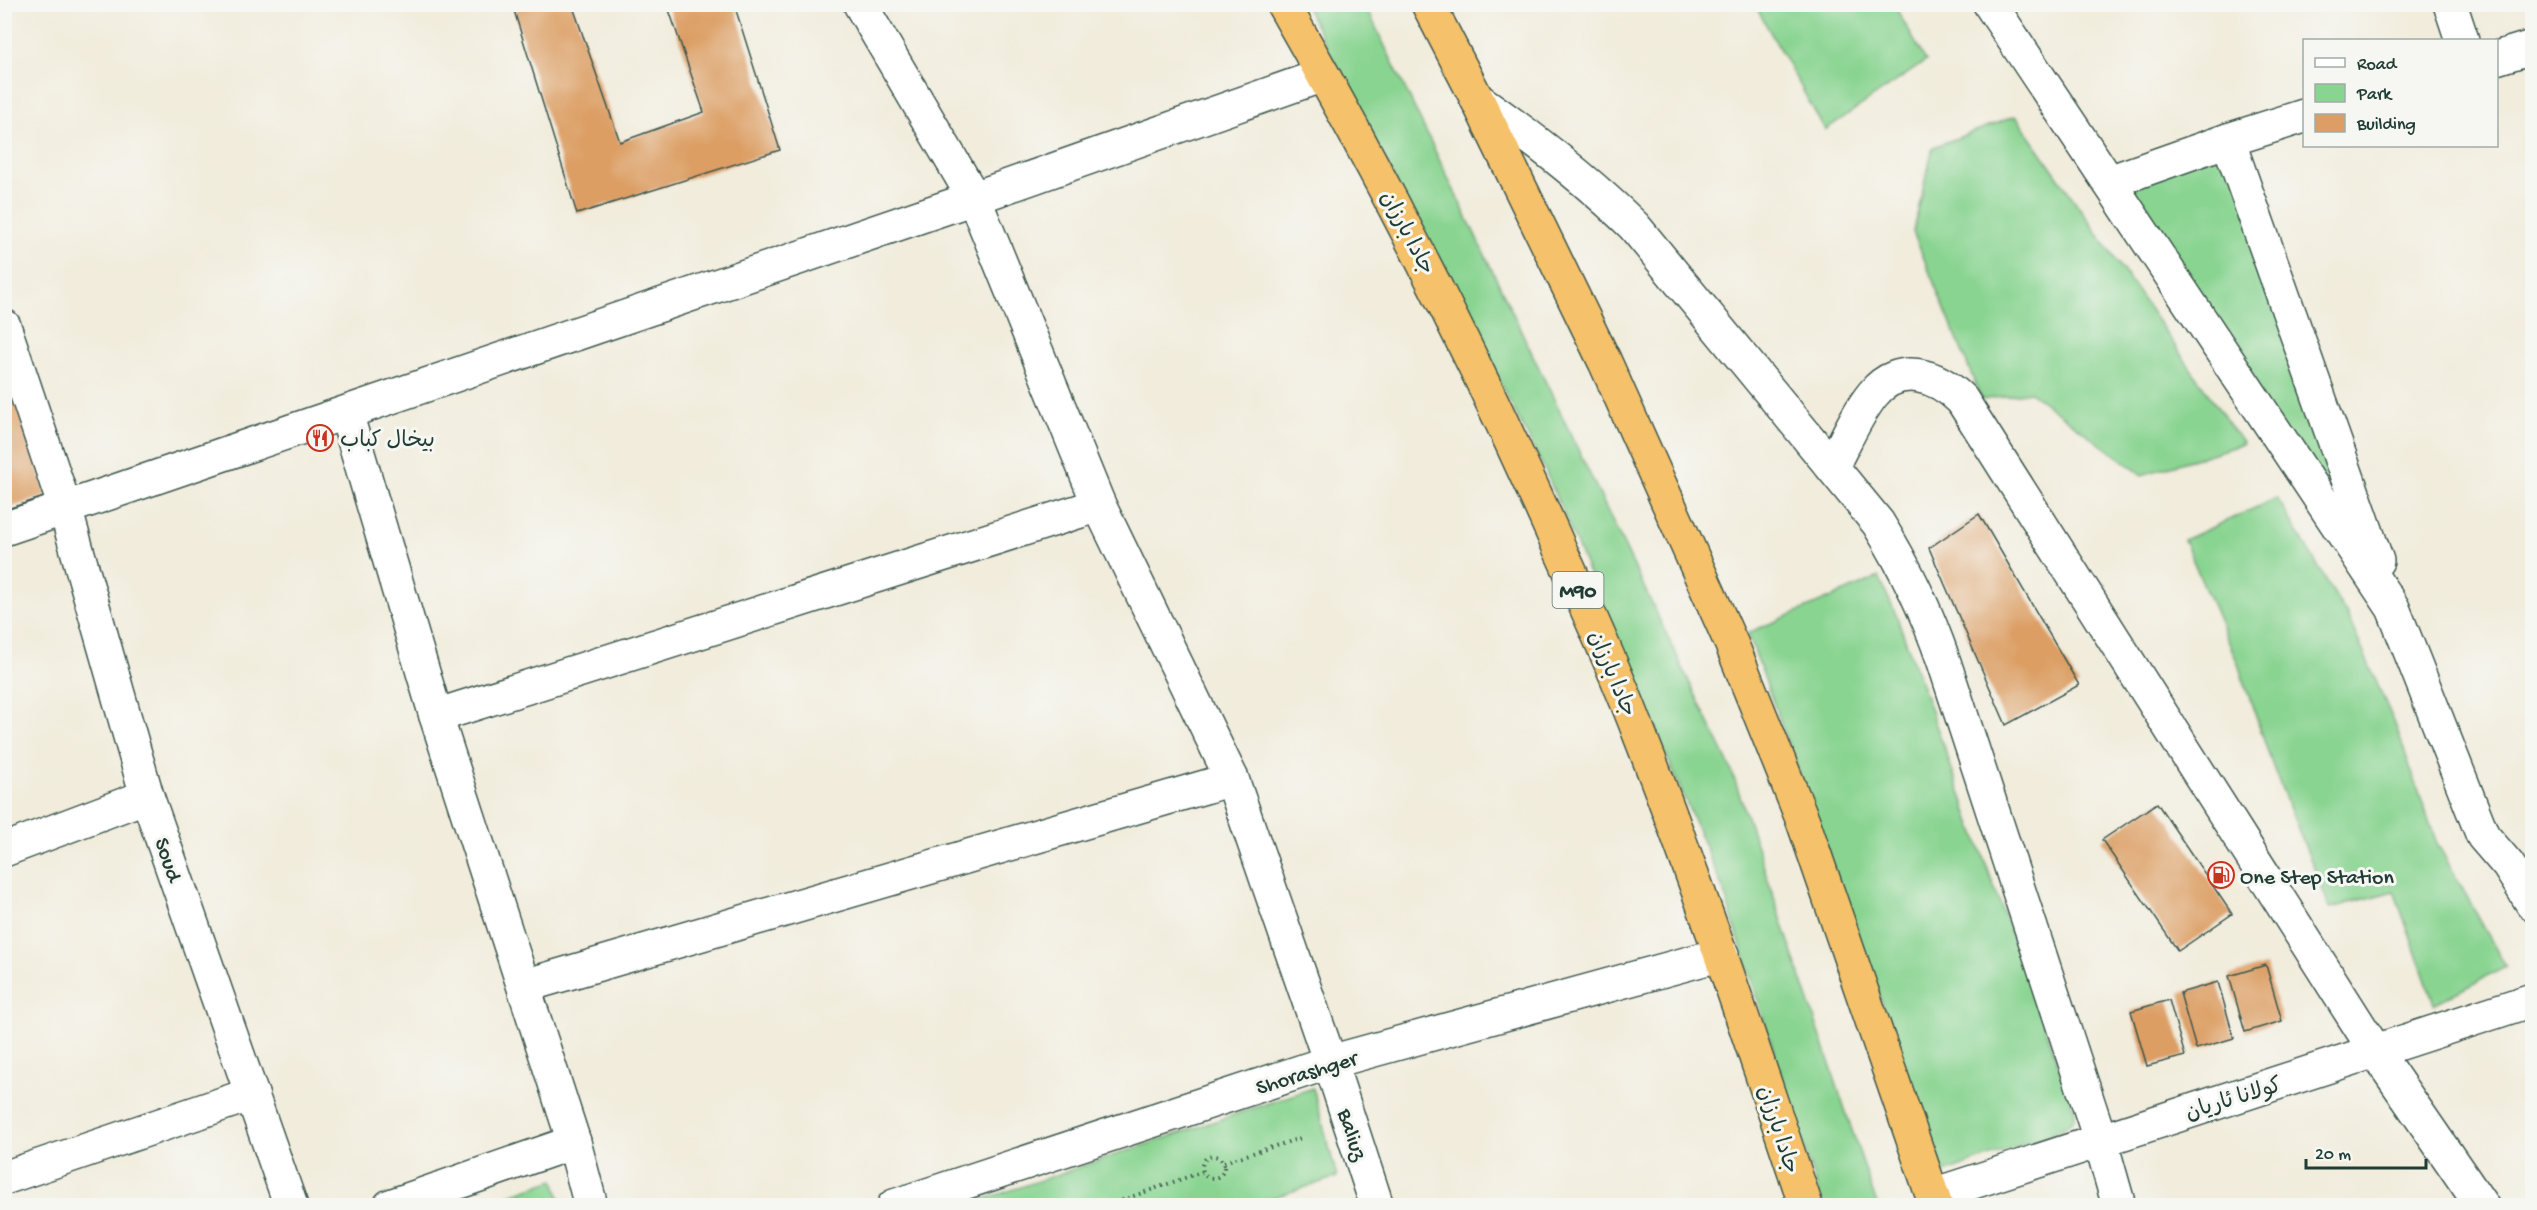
<svg xmlns="http://www.w3.org/2000/svg" width="2537" height="1210" font-family="'Gochi Hand','Playpen Sans Arabic',sans-serif">
<style>
.green{fill:#89d491;stroke:#548862;stroke-width:1.5}
.building{fill:#dc9e64}
.lines{fill:none;stroke-linecap:round;stroke-linejoin:round}
.minor-casing{stroke:#3e574d;stroke-width:36}
.highway-casing{stroke:#3e574d;stroke-width:36}
.path{stroke:#3e574d;stroke-width:4;stroke-dasharray:1.5 4.5;stroke-linecap:butt}
.minor{stroke:#fff;stroke-width:33}
.highway{stroke:#f5c16b;stroke-width:33}
.labels{text-anchor:middle;stroke-width:6;stroke-linejoin:round;paint-order:stroke}
.shield{fill:#f6f6f2;stroke:#60746d;stroke-width:1.5}
.shield-label{font-size:21px;font-weight:bold;fill:#1f3d34}
.street-label{font-size:22px;fill:#1f3d34;stroke:#f6f6f2}
.poi-label{font-size:22px;fill:#1f3d34;stroke:#f6f6f2;text-anchor:start}
</style>
<rect width="100%" height="100%" fill="#f6f6f2"/>
<filter id="ink" filterUnits="userSpaceOnUse"><feTurbulence type="fractalNoise" baseFrequency=".0167" numOctaves="2"/><feDisplacementMap in="SourceGraphic" scale="12" xChannelSelector="R" yChannelSelector="G"/><feConvolveMatrix kernelMatrix="1 2 1 2 8 2 1 2 1" color-interpolation-filters="sRGB"/></filter>
<filter id="wash" filterUnits="userSpaceOnUse"><feTurbulence type="fractalNoise" baseFrequency=".008" numOctaves="4" result="noise"/><feDisplacementMap in="SourceGraphic" scale="24" xChannelSelector="R" yChannelSelector="G"/><feGaussianBlur stdDeviation="1.35" result="paint"/><feColorMatrix in="noise" values="0 0 0 0 0 0 0 0 0 0 0 0 0 0 0 0 0 1.4 0 .05"/><feComposite in="paint" operator="in"/></filter>
<g filter="url(#wash)">
<rect width="100%" height="100%" fill="#f1ecdb"/>
<g class="green">
<path d="M1305 5H1364L1370 15 1731 769 1877 1205H1822L1723 889 1545 470Z"/>
<path d="M1755 5H1894L1926 61 1825 130Z"/>
<path d="M2016 116 2243 444 2142 475 2030 392 1982 400 1913 232 1933 147Z"/>
<path d="M2228 140 2393 608 2109 182Z"/>
<path d="M2277 498 2347 615 2395 724 2436 841 2506 967 2434 1004 2394 891 2330 908 2273 767 2237 661 2184 540Z"/>
<path d="M1879 577 1897 617 2075 1111 2073 1120 2057 1132 1944 1173 1748 633Z"/>
<path d="M1313 1088 1337 1177 1250 1205H967Z"/>
<path d="M554 1180 562 1205H482Z"/>
</g>
<g id="blocks">
<g class="building">
<path d="M512 4H572L620 142 704 112 667 4H734L780 150 577 214Z"/>
<path d="M4 366 47 496 4 510Z"/>
<path d="M1979 514 2079 685 2006 725 1929 548Z"/>
<path d="M2157 803 2232 914 2178 951 2102 840Z"/>
<path d="M2266 965 2282 1021 2245 1032 2229 976Z"/>
<path d="M2218 982 2234 1038 2196 1049 2180 993Z"/>
<path d="M2169 1000 2185 1056 2147 1066 2131 1011Z"/>
</g>
</g>
</g>
<g filter="url(#ink)">
<use href="#blocks" fill-opacity="0" stroke="#3e574d" stroke-width="1.5"/>
<g class="lines">
<defs>
<g id="minor">
<path d="M860 4 974 198 1099 505 1232 779 1330 1062 1377 1206"/>
<path d="M1990 4 2393 608 2483 836 2508 865 2532 903"/>
<path d="M2450 4 2462 40"/>
<path d="M2496 58 2532 47"/>
<path d="M1477 99C1533 138 1585 178 1634 226L1878 523C1906 568 1927 612 1944 662L2100 1139 2119 1206"/>
<path d="M2228 140 2377 561"/>
<path d="M2109 182 2228 140 2304 116"/>
<path d="M4 326 65 508 147 796 291 1206"/>
<path d="M346 413 436 716 574 1142 591 1206"/>
<path d="M1832 466C1845 442 1856 415 1873 394 1899 362 1937 375 1962 400L2376 1052 2482 1206"/>
<path d="M4 529 974 198 1323 75"/>
<path d="M436 716 1099 505"/>
<path d="M4 850 147 796"/>
<path d="M524 986 1232 779"/>
<path d="M4 1178 252 1094"/>
<path d="M1933 1195 2532 1000"/>
<path d="M390 1206 574 1142"/>
<path d="M894 1206 1330 1062 1722 954"/>
</g>
<g id="highway">
<path d="M1283 4C1384 180 1476 360 1558 545 1586 607 1615 669 1639 733 1700 889 1753 1047 1806 1206"/>
<path d="M1428 4 1477 99 1605 362 1732 645 1803 821 1936 1206"/>
</g>
</defs>
<use href="#minor" class="minor-casing"/>
<use href="#highway" class="highway-casing"/>
<g class="path">
<circle cx="1213" cy="1167" r="11"/>
<path d="M1224 1162 1304 1137"/>
<path d="M1105 1206 1202 1172"/>
</g>
<use href="#minor" class="minor"/>
<use href="#highway" class="highway"/>
</g>
</g>
<defs>
<symbol id="restaurant-ring" viewBox="-11 -11 22 22"><circle r="9.5" fill="#f6f6f2" stroke="#c8321e" stroke-width="1.5"/><path d="M-5-6h1v4h1v-4h1v4h1v-4h1v5L-1.5 .5V6h-2V.5L-5-1ZM5-6V6H3V1.5H1.5Q1.5-4 5-6Z" fill="#c8321e"/></symbol>
<symbol id="fuel-ring" viewBox="-11 -11 22 22"><circle r="9.5" fill="#f6f6f2" stroke="#c8321e" stroke-width="1.5"/><path d="M-5.5-6h7V0h2V4h1.3V-2.5L3-4.5l.8-.8L6-3V5H2.5V1h-1V6h-7ZM-4.2-4.7v3.2H.2V-4.7Z" fill="#c8321e"/></symbol>
</defs>
<g fill-rule="evenodd">
<use href="#restaurant-ring" x="305" y="423" width="30" height="30"/>
<use href="#fuel-ring" x="2206" y="860" width="30" height="30"/>
</g>
<g class="labels">
<rect class="shield" x="1552.5" y="572" width="51" height="36" rx="4.5"/>
<g class="shield-label">
<text x="1578" y="597">M90</text>
</g>
<g class="street-label">
<text transform="translate(1409 232) rotate(62)" y="8">جادا بارزان</text>
<text transform="translate(1614 673) rotate(67)" y="8">جادا بارزان</text>
<text transform="translate(170 859) rotate(71)" y="8">Soud</text>
<text transform="translate(1306 1071) rotate(-17)" y="8">Shorashger</text>
<text transform="translate(2233 1097) rotate(-17)" y="8">كولانا ئاريان</text>
<text transform="translate(1780 1129) rotate(72)" y="8">جادا بارزان</text>
<text transform="translate(1354 1134) rotate(72)" y="8">Baliuz</text>
</g>
<g class="poi-label">
<text x="340" y="446">بيخال كباب</text>
<text x="2240" y="883">One Step Station</text>
</g>
</g>
<rect width="2537" height="1210" fill="none" stroke="#f6f6f2" stroke-width="24"/>
<rect x="2303" y="39" width="195" height="108" fill="#f6f6f2" stroke="#a0aca6" stroke-width="1.5"/>
<rect x="2315" y="58" width="30" height="9" fill="#ffffff" stroke="#a0aca6" stroke-width="1.5"/>
<text x="2357" y="69" font-size="18" fill="#1f3d34">Road</text>
<rect x="2315" y="84" width="30" height="18" fill="#89d491" stroke="#a0aca6" stroke-width="1.5"/>
<text x="2357" y="99" font-size="18" fill="#1f3d34">Park</text>
<rect x="2315" y="114" width="30" height="18" fill="#dc9e64" stroke="#a0aca6" stroke-width="1.5"/>
<text x="2357" y="129" font-size="18" fill="#1f3d34">Building</text>
<path d="M2306 1159v9h120v-9" fill="none" stroke="#1f3d34" stroke-width="3"/>
<text x="2315" y="1159" font-size="18" fill="#1f3d34" stroke="#f6f6f2" stroke-width="4.5" paint-order="stroke">20 m</text>
</svg>
